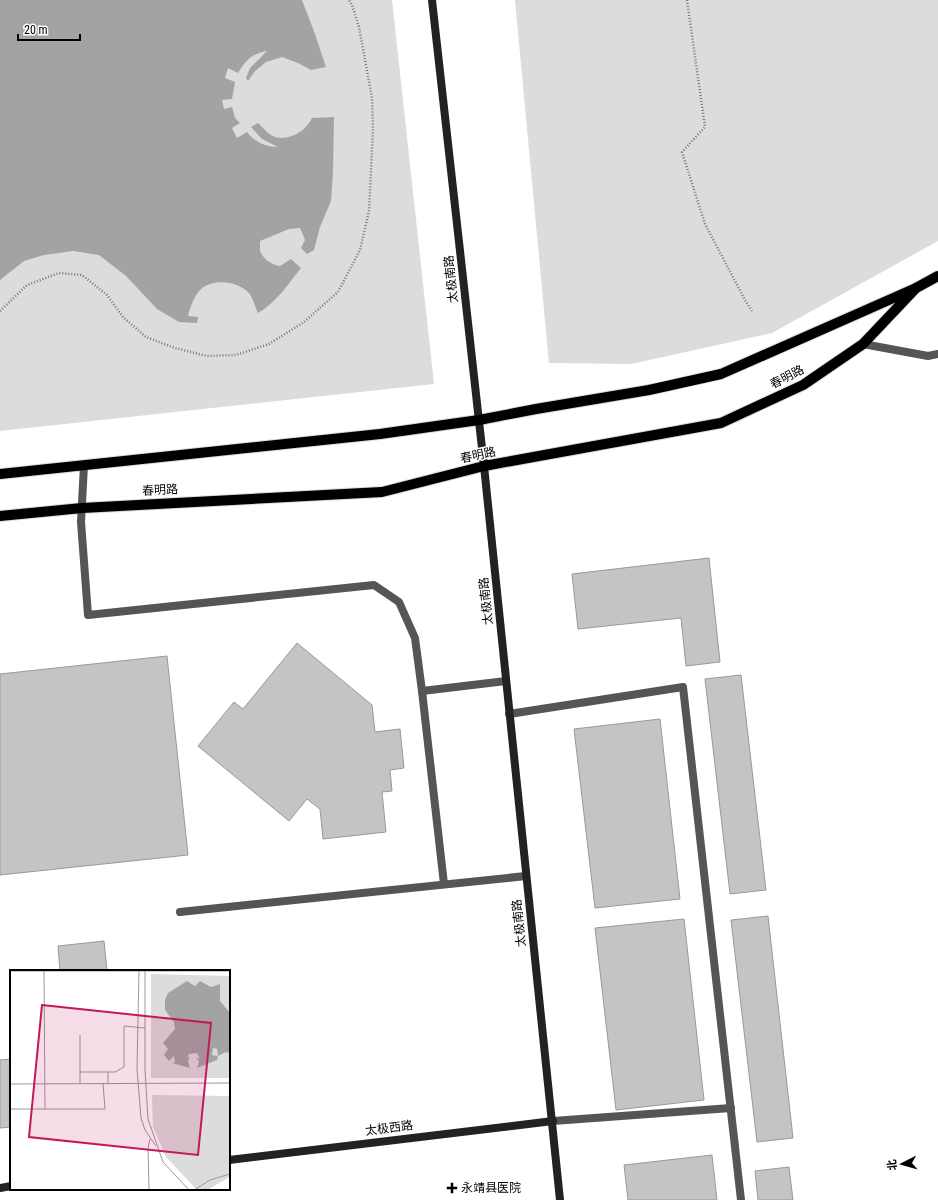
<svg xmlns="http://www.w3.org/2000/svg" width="938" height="1200" font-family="'Roboto Condensed','Noto Sans SC',sans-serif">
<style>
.green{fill:#dcdcdc}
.water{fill:#a3a3a3}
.building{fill:#c4c4c4;stroke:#999}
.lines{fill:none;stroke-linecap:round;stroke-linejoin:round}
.primary-casing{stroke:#dbdbdb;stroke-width:12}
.path{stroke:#777;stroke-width:2.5;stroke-dasharray:1 2;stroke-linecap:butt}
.lane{stroke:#555;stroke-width:8}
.street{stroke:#555;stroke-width:8}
.secondary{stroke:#222;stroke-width:8}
.primary{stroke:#000;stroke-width:10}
.poi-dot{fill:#000;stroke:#fff;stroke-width:1.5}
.labels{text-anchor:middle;stroke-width:3;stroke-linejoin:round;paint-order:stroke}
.street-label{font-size:12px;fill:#000;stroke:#fff}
.poi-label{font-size:12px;fill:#000;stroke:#fff;text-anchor:start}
.inset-road{fill:none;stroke:#999;stroke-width:1}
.view{fill:#c2185b;fill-opacity:0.15;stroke:#c2185b;stroke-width:2}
.inset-edge{fill:none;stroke:#000;stroke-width:2}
</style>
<rect width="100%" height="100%" fill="#fff"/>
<g class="green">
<path d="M0 0H392L434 384 0 431Z"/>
<path d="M515 0H938V241L772 333 631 364 549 363Z"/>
</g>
<path class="water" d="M0 0H302L315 34 326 67 311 70 298 63 282 57 266 62 255 71 248 81 246 78 250 68 267 51C251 54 246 60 238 73L228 68 225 78 235 82 232 99 222 100 224 109 232 107 235 118 240 123 232 128 237 138 247 132C255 142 265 147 278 147L262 139 251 127 258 123C263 128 269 135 275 137 290 141 306 131 312 118L334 117 333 172 331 201 320 227 314 250 307 254 301 248 305 240 300 228 289 229 260 241C260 244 260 248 260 251 263 259 272 265 280 266L291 259 301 268C289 283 276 303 258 313 255 307 253 298 249 293 237 281 213 278 200 290 194 296 190 308 188 316L198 317 197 323 179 322 157 309 126 276 99 255 73 251 44 255 24 261 0 280Z"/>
<g class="building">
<path d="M709 558 720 662 686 666 681 618 578 629 572 574Z"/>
<path d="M297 643 372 705 375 732 400 729 404 768 390 770 392 791 382 792 386 832 323 839 320 809 307 799 289 821 198 746 234 702 243 709Z"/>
<path d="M167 656 188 855 0 875V674Z"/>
<path d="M741 675 766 890 730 894 705 679Z"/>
<path d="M660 719 680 899 595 908 574 729Z"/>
<path d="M768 916 793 1138 757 1142 731 920Z"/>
<path d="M684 919 704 1100 616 1110 595 928Z"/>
<path d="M104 941 107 971H60L58 946Z"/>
<path d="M11 1059V1127L0 1128V1060Z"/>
<path d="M712 1155 717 1200H628L624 1165Z"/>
<path d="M789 1167 793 1200H758L755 1171Z"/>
</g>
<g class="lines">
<defs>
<g id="primary">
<path d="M0 474 380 434 479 420 536 409 649 390 721 374 916 288 938 276"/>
<path d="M0 516 82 508 382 492 484 466 721 423 803 385 863 344 916 288"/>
</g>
</defs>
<use href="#primary" class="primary-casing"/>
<g class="path">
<path d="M687 0 705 127 682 152 705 224 745 300 752 311"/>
<path d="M0 311 27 285 59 273 82 275 107 295 123 317 146 337 175 348 207 356 236 355 269 344 304 322 338 292 360 250 369 211 373 129 372 98 359 27 352 5 349 0"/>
</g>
<g class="lane">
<path d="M84 465 81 522 88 615 374 585 399 602 415 638 422 691 506 681"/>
<path d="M422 691 444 884"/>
<path d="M180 912 526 876"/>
</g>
<g class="street">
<path d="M863 344 928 356 938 354"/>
<path d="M509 714 683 687 741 1200"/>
<path d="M553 1121 731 1108"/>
</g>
<g class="secondary">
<path d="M432 0 484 466 560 1200"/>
<path d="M229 1160 553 1121"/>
<path d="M0 1188 11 1186"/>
</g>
<use href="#primary" class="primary"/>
</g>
<path class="poi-dot" d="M450 1182h4v4h4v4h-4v4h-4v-4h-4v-4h4z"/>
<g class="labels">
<g class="street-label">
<text transform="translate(451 279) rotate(-96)" y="4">太极南路</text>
<text transform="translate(787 377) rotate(-27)" y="4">春明路</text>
<text transform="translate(478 455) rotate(-12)" y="4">春明路</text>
<text transform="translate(160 490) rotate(-3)" y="4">春明路</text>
<text transform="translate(486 601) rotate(-96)" y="4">太极南路</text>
<text transform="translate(519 923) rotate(-96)" y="4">太极南路</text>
<text transform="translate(389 1128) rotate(-7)" y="4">太极西路</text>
</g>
<g class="poi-label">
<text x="461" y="1192">永靖县医院</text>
</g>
</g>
<g transform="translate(10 970)">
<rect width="220" height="220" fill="#fff"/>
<path d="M141 4 220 6V108H141ZM142 125 220 126V207L197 220H187L156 187 143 157Z" fill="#dcdcdc"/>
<path d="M177 11 185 16 190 11 201 17 210 14V31L220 43V83L216 82 208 86 207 79 203 78 202 85 208 86 207 90 187 98 189 92 186 87 190 89 187 83 179 84 177 88 180 86 178 91 180 98 162 93 165 92 164 86 159 91 154 85 158 79 153 73 165 59 164 52 155 40V30L158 23Z" fill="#a3a3a3"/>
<path class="inset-road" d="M34 0 35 139M129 0 127 99 131 148 135 160 146 176M135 0V100L138 149 153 192 179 220M0 1H220M70 65V114M70 102H98M0 114 220 113M98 114V102H105L114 97V56L135 58M0 139H95L93 114M139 220 138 178 140 169M184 220 200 210 220 204"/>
<path class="view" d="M32 35 201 53 188 185 19 167Z"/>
<rect width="220" height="220" class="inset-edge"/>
</g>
<g transform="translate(902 1164) rotate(264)" stroke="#ffffff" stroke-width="3" paint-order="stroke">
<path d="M0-3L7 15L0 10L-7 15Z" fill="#000000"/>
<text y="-6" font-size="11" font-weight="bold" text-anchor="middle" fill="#000000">北</text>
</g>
<path d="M18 34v6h62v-6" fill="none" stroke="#000000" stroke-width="2"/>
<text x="24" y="34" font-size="12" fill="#000000" stroke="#ffffff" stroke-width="3" paint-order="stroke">20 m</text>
</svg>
